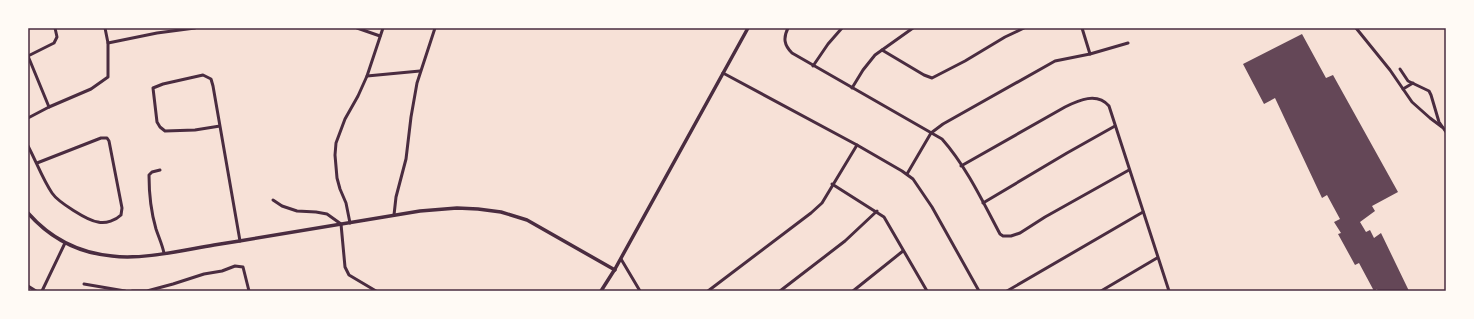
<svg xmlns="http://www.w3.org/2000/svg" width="1474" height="319" font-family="Lora,serif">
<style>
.building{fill:#644757}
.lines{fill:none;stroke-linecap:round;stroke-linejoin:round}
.minor{stroke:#4a2c40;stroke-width:3}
.tertiary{stroke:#4a2c40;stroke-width:3.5}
.neatline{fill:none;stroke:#4a2c40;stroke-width:1.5}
</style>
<rect width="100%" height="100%" fill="#f7e1d7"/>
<path class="building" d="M1302 34 1326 78 1333 75 1398 192 1372 206 1375 211 1360 222 1366 232 1370 230 1374 238 1381 233 1409 291H1378L1377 289 1374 291 1359 263 1355 265 1338 234 1341 233 1334 222 1340 219 1327 195 1322 198 1275 98 1264 104 1243 64Z"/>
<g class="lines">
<g class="minor">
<path d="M357 28 380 36"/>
<path d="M788 28C783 38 784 45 792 53L942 139C966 166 983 202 1000 234L1003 236H1011L1020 233 1045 217 1129 170"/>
<path d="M1082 28 1090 54"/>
<path d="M1356 28 1390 70 1412 102 1430 118 1442 127"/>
<path d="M108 43 157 33 195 28"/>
<path d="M882 50 924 75 932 78 965 61 1005 37 1024 28"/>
<path d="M28 56 49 107"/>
<path d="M28 56 54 43 57 37 55 28"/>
<path d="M813 66 828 44 842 28"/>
<path d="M1400 69 1408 81 1429 91 1431 95 1439 122 1446 132"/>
<path d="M723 73 857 145 902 171 913 179 932 207 979 291"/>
<path d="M367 76 420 71"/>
<path d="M852 88 863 70 875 55 913 28"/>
<path d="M1403 89 1413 83"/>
<path d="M28 118 49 107 91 89 108 77V43L105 28"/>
<path d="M220 126 195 130 165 131 160 127 157 122 153 88 163 84 203 75 211 79 213 86 240 241"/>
<path d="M28 146C36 161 43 180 52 193 58 202 88 221 98 222 106 224 116 220 121 215L122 208 109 141 107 138H101L37 163"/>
<path d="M961 166 1065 107C1079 100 1097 92 1109 106L1169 291"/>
<path d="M160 170 152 172 149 175C149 192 151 212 156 229 159 238 162 244 164 253"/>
<path d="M907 174 931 133 943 124 1055 61 1090 54 1128 43"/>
<path d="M832 184 884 217 927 291"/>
<path d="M273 200 282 206 297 211 316 212 327 214 341 224 345 267 349 275 376 291"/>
<path d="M983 203 1067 153 1115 126"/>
<path d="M394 215 396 197 406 159 411 117 417 83 435 28"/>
<path d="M350 223 346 203 340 189 337 178 335 155 336 143 345 119 358 96 367 76 383 28"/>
<path d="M621 259 640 291"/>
<path d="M84 284 125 291"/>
<path d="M28 286 36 291"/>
<path d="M42 291 65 243"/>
<path d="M132 291H147L173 284 204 274 222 271 235 266 243 267 249 291"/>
<path d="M708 291 811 213 822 203 857 145"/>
<path d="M780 291 845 241 877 211"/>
<path d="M853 291 903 251"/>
<path d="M1007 291 1143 212"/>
<path d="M1101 291 1157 258"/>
</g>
<g class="tertiary">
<path d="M28 213C50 238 79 253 112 256 143 260 183 250 214 245 283 234 352 222 420 211L457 208 478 209 501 212 527 220 615 270"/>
<path d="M601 291 615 269 748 28"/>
</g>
</g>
<rect width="1474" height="319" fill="none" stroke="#fffaf5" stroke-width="58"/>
<rect x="29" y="29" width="1416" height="261" class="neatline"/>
</svg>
